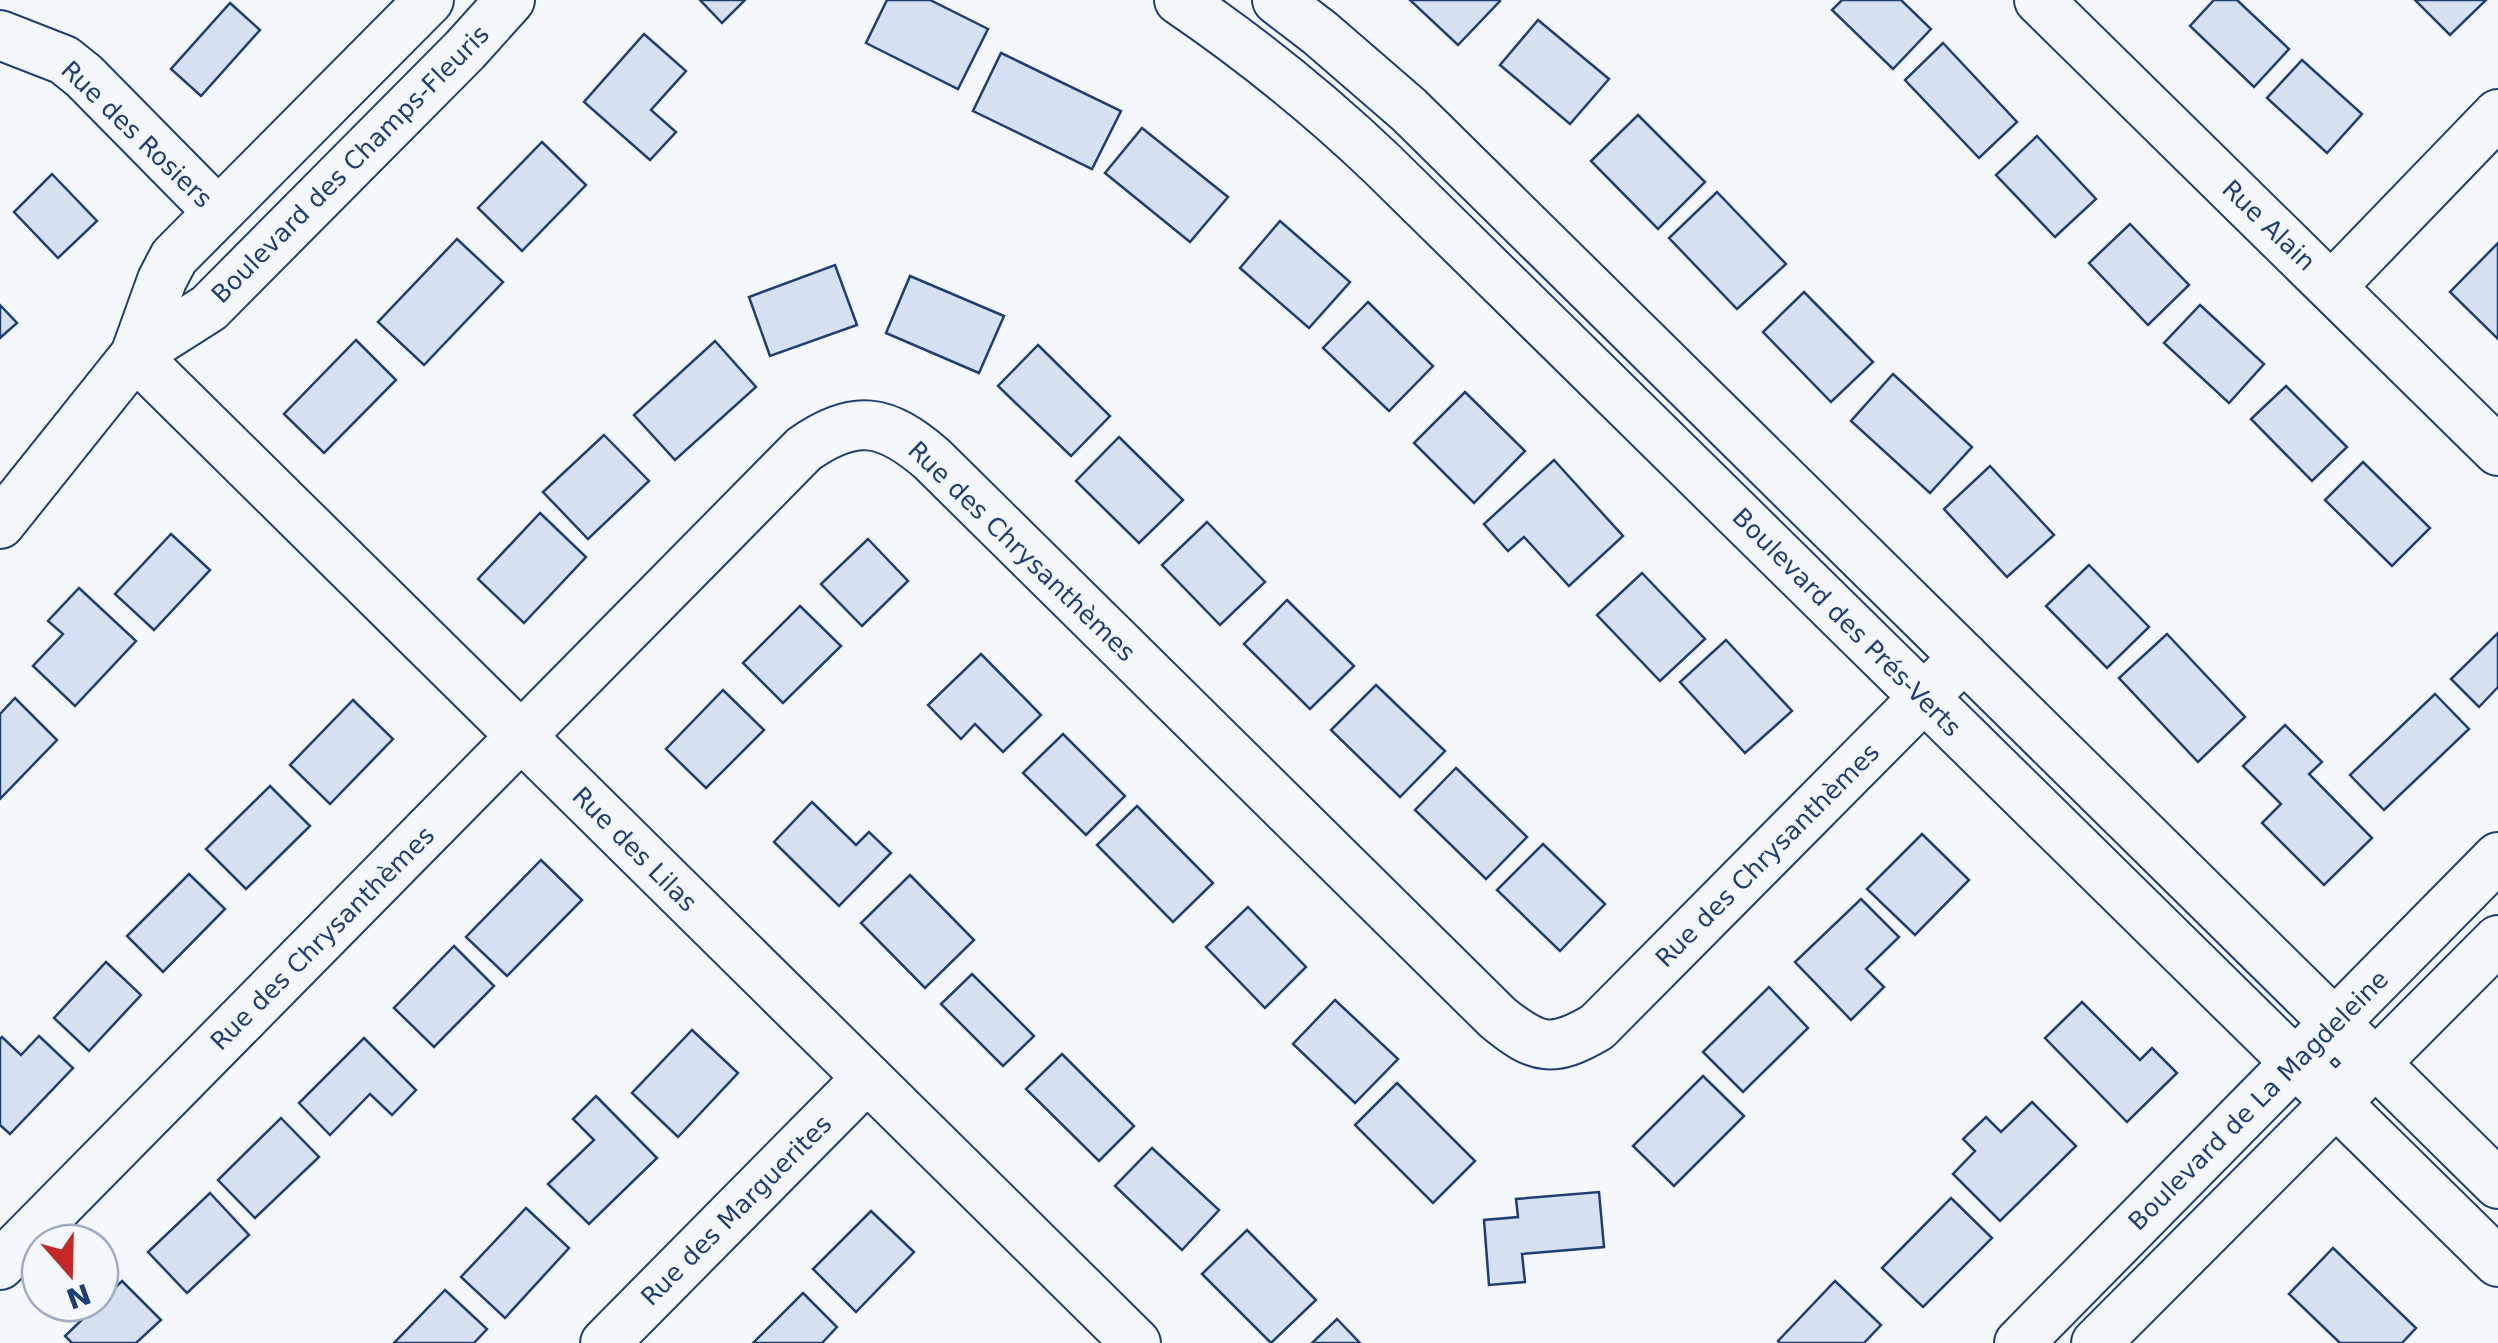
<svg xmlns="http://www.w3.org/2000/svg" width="2498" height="1343" font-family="'DejaVu Sans',sans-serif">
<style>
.building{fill:#d5e0f0;stroke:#1d3f73;stroke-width:2.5}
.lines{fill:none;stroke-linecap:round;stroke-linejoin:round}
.minor-casing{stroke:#1d3f73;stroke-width:52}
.minor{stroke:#f4f7fb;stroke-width:48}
.labels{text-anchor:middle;stroke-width:8;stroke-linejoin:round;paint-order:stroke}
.street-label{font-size:25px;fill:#1d3f73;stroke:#f4f7fb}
</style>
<rect width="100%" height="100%" fill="#f4f7fb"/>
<g class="building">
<path d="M700 0H745L722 23Z"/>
<path d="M887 0H930L988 29 958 89 866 43Z"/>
<path d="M1410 0H1499L1500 1 1458 45Z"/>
<path d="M1842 0H1901L1931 29 1893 69 1832 10Z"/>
<path d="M2214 0H2237L2289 49 2254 87 2190 26Z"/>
<path d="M2415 0H2486L2450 35Z"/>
<path d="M230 3 260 30 201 96 171 69Z"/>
<path d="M1538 20 1609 79 1570 124 1500 65Z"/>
<path d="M644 34 686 71 651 110 676 132 650 160 584 102Z"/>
<path d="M1943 43 2017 122 1979 158 1905 80Z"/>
<path d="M1001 53 1121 111 1092 169 973 111Z"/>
<path d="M2302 60 2362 114 2327 153 2267 98Z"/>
<path d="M1638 115 1705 182 1658 229 1591 161Z"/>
<path d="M1142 128 1228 197 1190 242 1105 173Z"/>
<path d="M2037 136 2096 199 2055 237 1996 175Z"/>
<path d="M542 142 586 185 522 251 478 208Z"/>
<path d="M52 174 97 221 58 258 14 212Z"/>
<path d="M1717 192 1786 264 1737 309 1669 238Z"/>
<path d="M1280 221 1350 282 1309 328 1240 268Z"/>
<path d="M2130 224 2189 285 2148 325 2089 263Z"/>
<path d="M457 239 503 282 424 365 378 322Z"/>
<path d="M2498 243V339L2450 292Z"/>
<path d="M835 265 857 325 770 356 749 297Z"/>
<path d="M910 276 1004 316 979 373 886 333Z"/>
<path d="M1804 292 1873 362 1831 402 1763 332Z"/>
<path d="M1368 302 1433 366 1389 411 1323 348Z"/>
<path d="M0 305 17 323 0 338Z"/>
<path d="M2200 305 2264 364 2229 403 2164 343Z"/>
<path d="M356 340 396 380 324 453 284 414Z"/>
<path d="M715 341 756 387 675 460 634 415Z"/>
<path d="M1038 345 1110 416 1071 456 998 386Z"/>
<path d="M1893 374 1972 447 1930 493 1851 421Z"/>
<path d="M2286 386 2347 447 2312 481 2251 419Z"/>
<path d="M1465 392 1525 451 1474 503 1414 443Z"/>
<path d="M604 435 649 481 588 539 543 492Z"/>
<path d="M1119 437 1183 500 1139 543 1076 481Z"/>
<path d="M1554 460 1623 536 1569 586 1524 537 1508 551 1484 524Z"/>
<path d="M2363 462 2430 528 2392 566 2325 500Z"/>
<path d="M1990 466 2054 535 2007 577 1944 509Z"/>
<path d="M540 513 586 557 524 623 478 579Z"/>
<path d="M1207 522 1265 582 1220 625 1162 565Z"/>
<path d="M171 534 210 570 154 630 115 594Z"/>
<path d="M868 539 908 581 862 626 821 584Z"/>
<path d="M2089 565 2149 627 2107 668 2046 606Z"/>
<path d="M1642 573 1705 639 1660 681 1597 615Z"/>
<path d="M79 588 136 641 75 706 33 666 63 634 48 621Z"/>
<path d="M1287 600 1354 666 1310 709 1244 644Z"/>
<path d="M800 606 841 646 783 703 743 663Z"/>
<path d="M2498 633V687L2479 707 2451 679Z"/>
<path d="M2167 634 2245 717 2198 762 2119 678Z"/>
<path d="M1726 640 1792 711 1745 753 1680 682Z"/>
<path d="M981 654 1041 715 1003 752 975 724 961 739 928 705Z"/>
<path d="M1376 685 1445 751 1400 797 1331 730Z"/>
<path d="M723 690 764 730 706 788 666 749Z"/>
<path d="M2435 694 2469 729 2384 810 2350 775Z"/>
<path d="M15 698 57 740 0 799V714Z"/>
<path d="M353 700 393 739 330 804 290 765Z"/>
<path d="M2285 725 2322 762 2309 774 2372 838 2324 885 2262 823 2281 804 2243 766Z"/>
<path d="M1063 734 1125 796 1086 835 1023 773Z"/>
<path d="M1456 768 1527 837 1486 879 1415 810Z"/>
<path d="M270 786 310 826 246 889 206 849Z"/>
<path d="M812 802 856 845 869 832 891 853 839 906 774 842Z"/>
<path d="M1137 806 1213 883 1173 922 1097 845Z"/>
<path d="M1922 834 1969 880 1915 935 1867 889Z"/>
<path d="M1543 844 1605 904 1560 951 1497 890Z"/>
<path d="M541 860 582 900 507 976 466 937Z"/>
<path d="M189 874 225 909 163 972 127 936Z"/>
<path d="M910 875 974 940 925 988 861 923Z"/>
<path d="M1861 899 1899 937 1866 969 1884 987 1851 1020 1795 962Z"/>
<path d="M1248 907 1306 967 1265 1008 1206 947Z"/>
<path d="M454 946 494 986 434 1047 394 1008Z"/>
<path d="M106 962 141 995 89 1051 54 1018Z"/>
<path d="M972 974 1034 1036 1003 1066 941 1004Z"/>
<path d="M1769 987 1808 1028 1743 1092 1703 1052Z"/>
<path d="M1335 1000 1398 1059 1355 1103 1293 1044Z"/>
<path d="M2082 1002 2140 1060 2152 1048 2177 1073 2127 1122 2045 1038Z"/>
<path d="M692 1030 738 1073 678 1137 632 1093Z"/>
<path d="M39 1036 73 1068 10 1134 0 1125V1039L2 1037 21 1055Z"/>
<path d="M364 1038 416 1090 392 1115 370 1094 330 1135 299 1103Z"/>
<path d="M1062 1054 1134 1126 1099 1161 1026 1089Z"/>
<path d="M1703 1076 1744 1116 1674 1186 1633 1146Z"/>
<path d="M1397 1083 1475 1161 1433 1203 1355 1125Z"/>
<path d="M596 1096 657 1158 589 1224 548 1184 594 1140 573 1119Z"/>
<path d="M2032 1102 2076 1146 2000 1221 1953 1174 1975 1151 1963 1139 1986 1117 2001 1132Z"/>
<path d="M281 1118 319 1157 255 1218 218 1180Z"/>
<path d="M1152 1148 1219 1210 1182 1250 1115 1186Z"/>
<path d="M1599 1192 1604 1247 1522 1254 1525 1282 1489 1285 1484 1220 1518 1217 1516 1199Z"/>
<path d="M210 1193 249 1235 187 1293 148 1252Z"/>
<path d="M1951 1198 1992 1238 1923 1307 1882 1268Z"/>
<path d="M526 1208 569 1248 505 1318 461 1277Z"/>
<path d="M871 1211 914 1252 856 1312 813 1269Z"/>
<path d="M1247 1230 1316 1300 1271 1343 1202 1274Z"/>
<path d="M2333 1248 2416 1328 2402 1343H2340L2289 1294Z"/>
<path d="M122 1281 161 1320 136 1343H72L65 1336Z"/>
<path d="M1835 1281 1881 1325 1864 1343H1780L1778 1341Z"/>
<path d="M445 1290 487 1329 474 1343H394Z"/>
<path d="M803 1293 837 1327 822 1343H753Z"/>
<path d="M1337 1319 1360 1343H1312Z"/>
</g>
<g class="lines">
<defs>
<g id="minor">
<path d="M1179 0C1251 49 1319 104 1382 164L2498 1262"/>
<path d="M1277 0 1320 33 1409 110 2498 1184"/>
<path d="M2039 0 2498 451"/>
<path d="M0 35 64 60 84 76 217 211"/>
<path d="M2332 286 2498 114"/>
<path d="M135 355 1136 1343"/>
<path d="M135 355 209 308 465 50 510 0"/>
<path d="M0 524 135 355 162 280 174 257 429 0"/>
<path d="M0 1265 804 449C855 413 886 419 932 459L1498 1018C1537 1050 1553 1053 1597 1027L1964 657"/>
<path d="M605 1343 867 1078"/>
<path d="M2019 1343 2498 857"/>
<path d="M2096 1343 2498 940"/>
</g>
</defs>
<use href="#minor" class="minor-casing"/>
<use href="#minor" class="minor"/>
</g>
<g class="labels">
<g class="street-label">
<text transform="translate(137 134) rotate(44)" y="9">Rue des Rosiers</text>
<text transform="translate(350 164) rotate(-45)" y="9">Boulevard des Champs-Fleuris</text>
<text transform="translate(2269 225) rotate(44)" y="9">Rue Alain</text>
<text transform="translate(1022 551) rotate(44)" y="9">Rue des Chrysanthèmes</text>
<text transform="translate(1847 622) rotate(45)" y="9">Boulevard des Prés-Verts</text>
<text transform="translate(635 849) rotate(45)" y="9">Rue des Lilas</text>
<text transform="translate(1767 855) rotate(-45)" y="9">Rue des Chrysanthèmes</text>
<text transform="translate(322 938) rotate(-45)" y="9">Rue des Chrysanthèmes</text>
<text transform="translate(2258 1100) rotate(-45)" y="9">Boulevard de La Magdeleine</text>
<text transform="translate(736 1210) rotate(-45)" y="9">Rue des Marguerites</text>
</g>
</g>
<g transform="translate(70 1273) rotate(160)"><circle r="48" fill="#f4f7fb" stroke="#9eadc5" stroke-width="2.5"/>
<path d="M0-8L18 38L0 25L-18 38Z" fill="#c62828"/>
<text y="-15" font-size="28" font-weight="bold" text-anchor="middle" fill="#1d3f73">N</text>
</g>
</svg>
